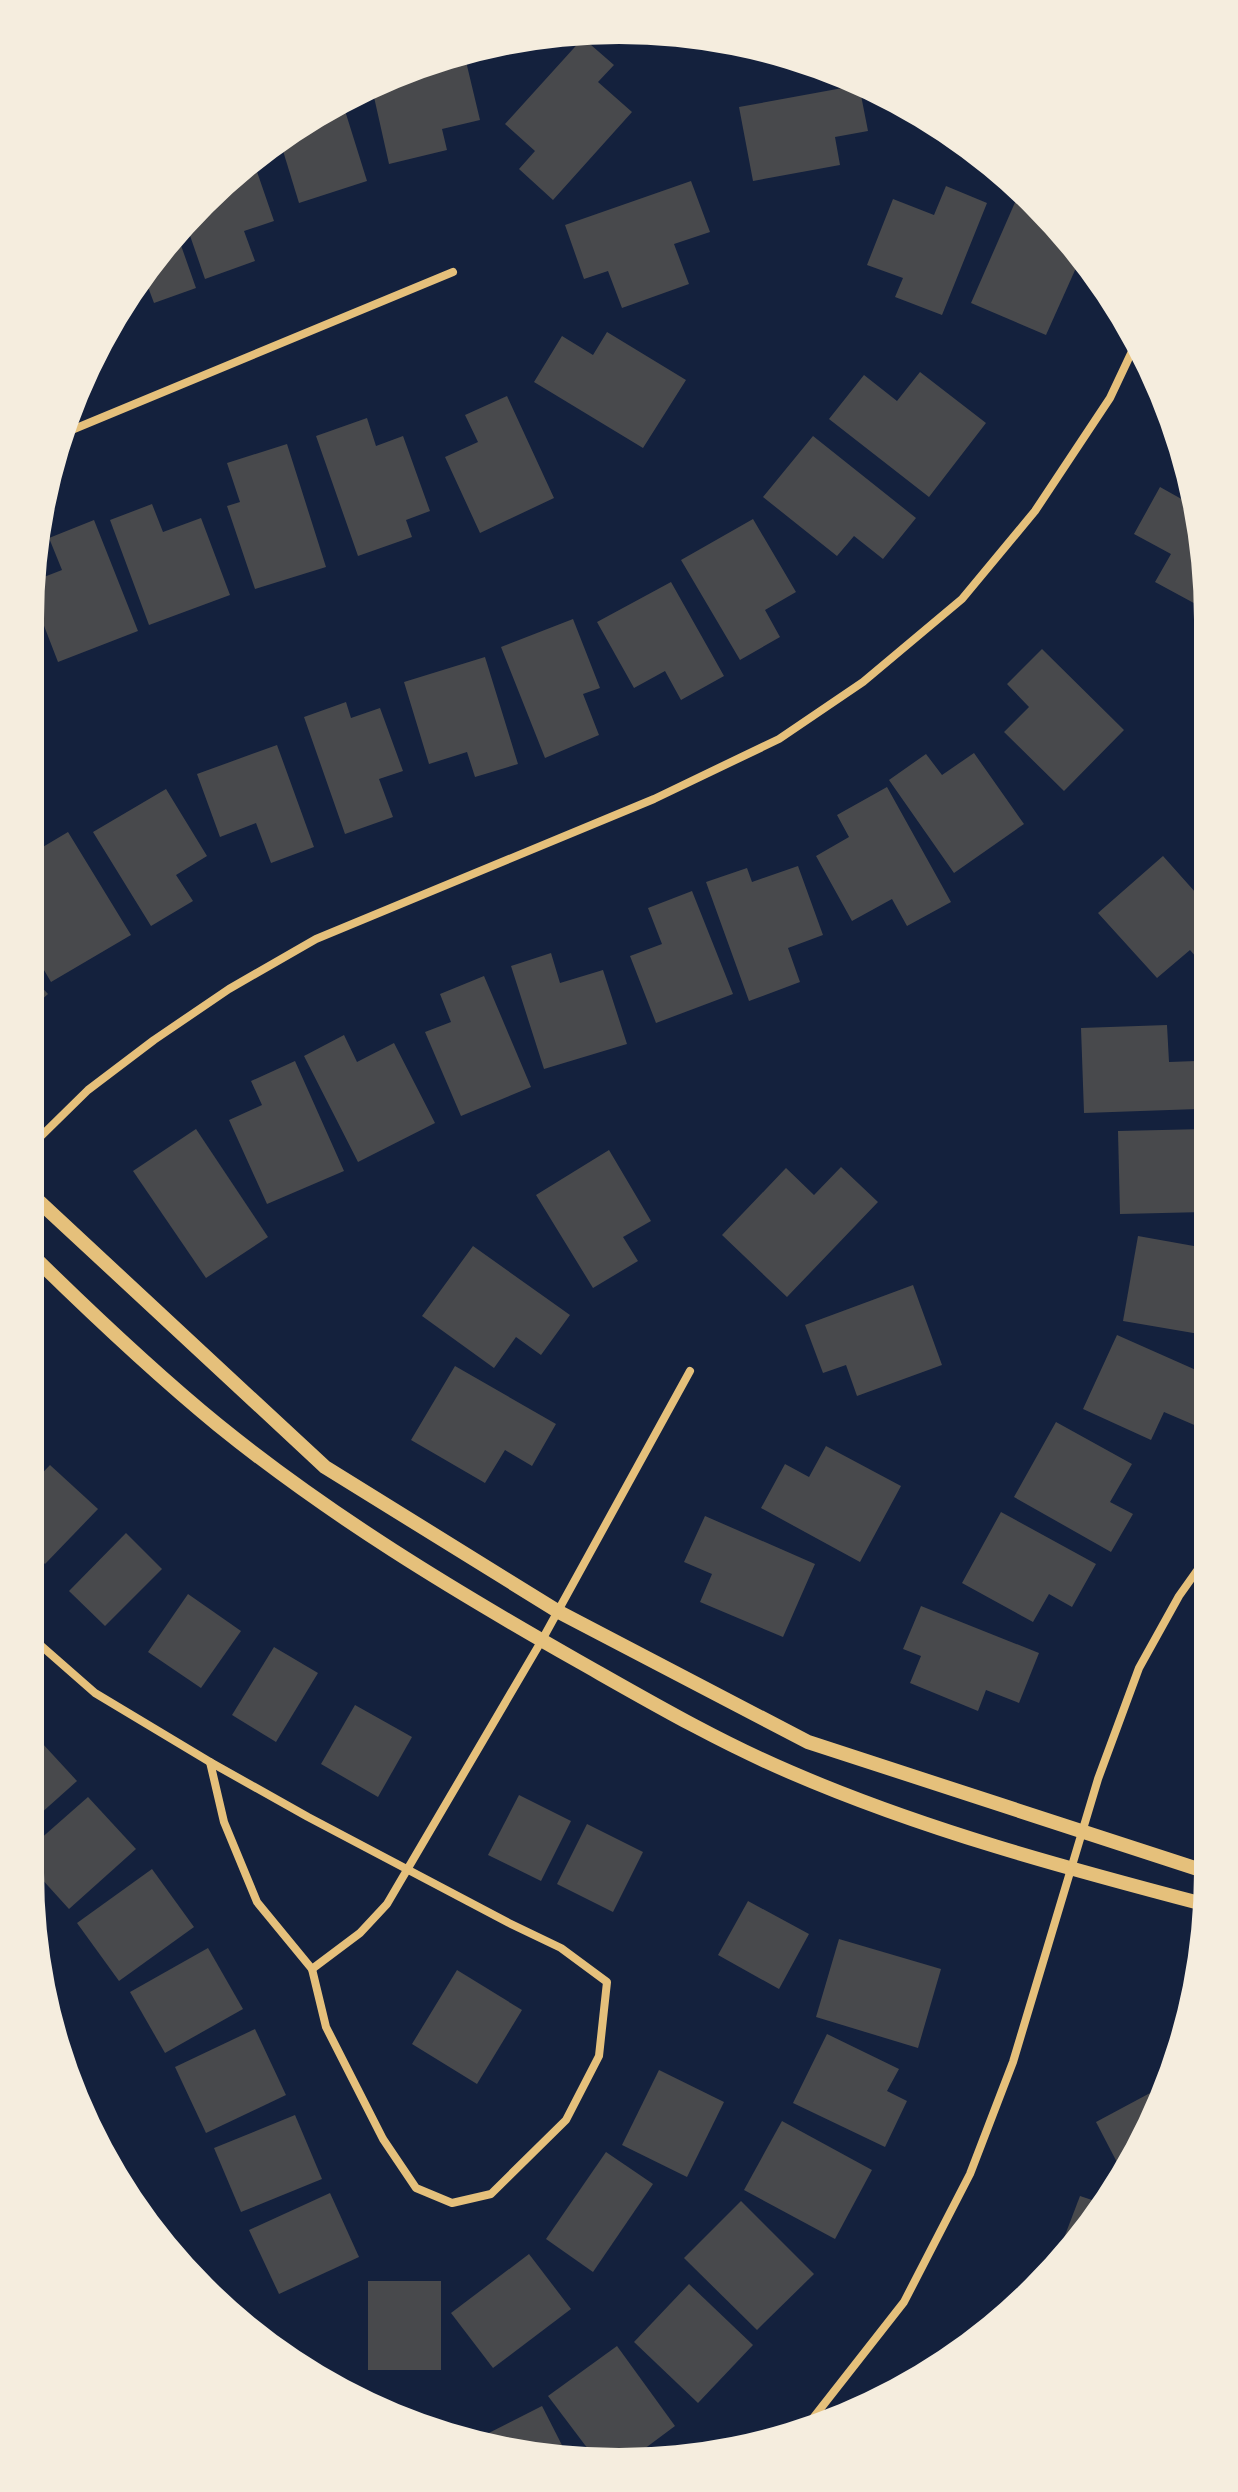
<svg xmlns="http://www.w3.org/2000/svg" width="1238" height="2492" font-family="'PT Sans Narrow',sans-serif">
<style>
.building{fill:#48494c}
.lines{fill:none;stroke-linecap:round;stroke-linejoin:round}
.minor{stroke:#e5c07b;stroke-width:8}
.tertiary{stroke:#e5c07b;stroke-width:14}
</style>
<rect width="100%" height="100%" fill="#14213d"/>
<g class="building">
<path d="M583 38 614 65 598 82 632 112 553 200 519 169 535 151 505 124Z"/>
<path d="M464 53 480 120 442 129 447 150 389 164 372 88 429 61Z"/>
<path d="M859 85 868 131 835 137 840 165 753 181 739 107Z"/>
<path d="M342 101 367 181 299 203 280 141 324 109Z"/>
<path d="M253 160 274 221 244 231 255 261 205 279 186 224 230 176Z"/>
<path d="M691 181 710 232 674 244 689 284 622 308 608 271 584 279 565 225Z"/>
<path d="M946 186 987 203 942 315 895 297 903 278 867 265 893 199 934 215Z"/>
<path d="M1020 191 1080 259 1046 335 971 303Z"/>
<path d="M177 234 196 288 154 303 145 279 139 281 151 261Z"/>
<path d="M607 332 686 380 643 448 534 382 562 336 593 355Z"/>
<path d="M920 372 986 423 929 497 829 419 864 375 897 401Z"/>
<path d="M507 396 554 498 480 533 445 457 478 442 465 415Z"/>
<path d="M367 418 376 446 403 436 430 511 406 520 412 537 358 556 316 436Z"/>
<path d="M813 436 916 518 883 559 854 536 837 556 763 497Z"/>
<path d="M287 444 326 567 255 589 227 506 240 502 227 463Z"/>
<path d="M1160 487 1194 506 1203 543V608L1155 582 1171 554 1134 534Z"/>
<path d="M152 504 163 532 201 518 230 595 149 625 110 520Z"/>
<path d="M753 519 796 592 765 610 780 637 740 660 681 560Z"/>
<path d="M94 520 138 631 58 662 31 592V582L62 570 49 538Z"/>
<path d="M671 582 724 676 681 700 665 671 634 688 597 622Z"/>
<path d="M573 619 600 688 583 694 599 735 545 758 501 647Z"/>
<path d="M1042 649 1124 730 1064 791 1004 732 1029 707 1007 684Z"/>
<path d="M485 657 518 764 475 777 467 752 429 764 404 682Z"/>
<path d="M346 702 351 718 380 708 403 771 379 779 393 817 345 834 304 717Z"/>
<path d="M277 745 314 847 271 863 256 823 220 837 197 774Z"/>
<path d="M974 753 1024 824 954 873 889 780 926 754 942 775Z"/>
<path d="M887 787 951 902 907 926 892 899 852 921 816 856 849 837 837 815Z"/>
<path d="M166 789 207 856 176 875 193 901 151 926 93 832Z"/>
<path d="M68 832 131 935 51 982 31 948V902L42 895 31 877V854Z"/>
<path d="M1163 856 1204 902V966L1190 950 1157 978 1098 913Z"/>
<path d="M798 866 823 935 788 948 800 982 749 1001 706 882 747 868 752 882Z"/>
<path d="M692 891 733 994 656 1023 630 956 662 944 648 908Z"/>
<path d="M551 953 560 983 603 970 627 1044 544 1069 511 966Z"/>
<path d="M31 976 48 994 31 1009Z"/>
<path d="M484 976 531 1087 461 1116 425 1032 451 1022 440 994Z"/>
<path d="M1167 1025 1169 1062 1196 1061 1198 1109 1084 1113 1081 1028Z"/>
<path d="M344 1035 357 1062 394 1043 435 1123 358 1162 304 1056Z"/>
<path d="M295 1061 344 1171 267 1204 229 1120 262 1105 251 1081Z"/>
<path d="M196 1129 268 1237 206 1278 133 1171Z"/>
<path d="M1205 1129V1212L1120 1214 1118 1131Z"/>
<path d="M609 1150 651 1221 623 1237 638 1261 593 1288 536 1195Z"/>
<path d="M841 1167 878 1202 787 1297 722 1235 786 1168 814 1195Z"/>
<path d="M1138 1236 1205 1248V1335L1123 1321Z"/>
<path d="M473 1246 570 1315 541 1355 516 1337 494 1368 422 1316Z"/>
<path d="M913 1285 942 1365 857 1396 846 1365 823 1373 805 1325Z"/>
<path d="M1117 1335 1205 1374V1413L1199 1427 1164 1412 1151 1440 1083 1409Z"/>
<path d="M455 1366 556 1424 532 1466 505 1450 485 1483 411 1440Z"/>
<path d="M1056 1422 1132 1464 1110 1502 1133 1514 1111 1552 1014 1497Z"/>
<path d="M826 1446 901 1486 860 1562 761 1508 785 1464 809 1477Z"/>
<path d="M50 1465 98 1509 45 1564 30 1550V1486Z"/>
<path d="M1001 1512 1096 1564 1072 1607 1049 1594 1033 1622 962 1583Z"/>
<path d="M705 1516 815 1564 783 1637 700 1602 712 1574 684 1562Z"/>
<path d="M126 1533 162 1569 105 1626 69 1591Z"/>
<path d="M188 1594 241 1631 201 1688 148 1652Z"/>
<path d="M921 1606 1039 1653 1019 1703 986 1690 978 1711 910 1683 921 1656 903 1649Z"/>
<path d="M274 1647 318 1673 276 1742 232 1715Z"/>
<path d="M355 1705 412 1737 378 1797 321 1764Z"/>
<path d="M30 1730 77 1781 30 1823Z"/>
<path d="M519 1795 571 1821 541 1881 488 1855Z"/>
<path d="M88 1797 136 1849 69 1909 30 1866V1848Z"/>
<path d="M587 1824 643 1852 613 1912 557 1884Z"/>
<path d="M152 1869 194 1927 119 1981 77 1923Z"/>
<path d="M748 1901 809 1934 779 1989 718 1955Z"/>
<path d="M839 1939 941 1969 918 2048 816 2017Z"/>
<path d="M208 1948 243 2009 165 2053 130 1992Z"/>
<path d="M457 1970 522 2010 477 2084 412 2044Z"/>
<path d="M255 2029 286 2095 206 2133 175 2067Z"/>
<path d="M827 2034 899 2069 887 2091 907 2101 885 2147 793 2103Z"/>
<path d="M659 2070 724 2102 687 2177 622 2145Z"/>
<path d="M1165 2085 1147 2133 1121 2170 1096 2122Z"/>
<path d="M295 2115 322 2179 241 2212 214 2148Z"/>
<path d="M782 2121 872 2170 835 2239 744 2190Z"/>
<path d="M606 2152 653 2184 593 2272 546 2239Z"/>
<path d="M330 2193 359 2257 279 2294 249 2230Z"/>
<path d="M1080 2196 1098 2202 1057 2260 1056 2259Z"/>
<path d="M741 2201 814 2274 757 2330 684 2258Z"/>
<path d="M529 2254 571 2309 493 2368 451 2313Z"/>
<rect x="368" y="2281" width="73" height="89"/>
<path d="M689 2284 753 2345 698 2403 634 2342Z"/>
<path d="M617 2346 675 2426 636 2455 591 2453 548 2396Z"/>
<path d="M542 2406 566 2453 504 2451 473 2441Z"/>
</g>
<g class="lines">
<g class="minor">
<path d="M62 434 453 272"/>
<path d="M31 1146 88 1090 154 1040 229 989 316 939 654 799 779 739 863 682 962 599 1035 511 1110 398 1135 345"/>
<path d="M30 1636 95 1693 210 1762"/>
<path d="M210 1762 308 1817 509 1923 561 1948 607 1982 599 2056 566 2120 491 2194 452 2203 416 2188 383 2139 326 2027 312 1969 257 1902 224 1822Z"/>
<path d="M312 1969 360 1933 387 1904 542 1640 690 1371"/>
<path d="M810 2422 904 2302 970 2174 1013 2062 1098 1779 1139 1668 1179 1596 1206 1558"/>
</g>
<g class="tertiary">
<path d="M31 1194 325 1467 559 1612 808 1742 1207 1872"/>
<path d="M31 1254C91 1313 152 1371 218 1425 329 1515 453 1590 578 1661 647 1700 717 1741 790 1772 924 1830 1066 1868 1207 1905"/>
</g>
</g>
<path d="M0 0H1238V2492H0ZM619 44H619A575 575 0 0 1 1194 619V1873A575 575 0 0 1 619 2448H619A575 575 0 0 1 44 1873V619A575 575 0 0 1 619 44Z" fill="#f5edde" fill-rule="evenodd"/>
</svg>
